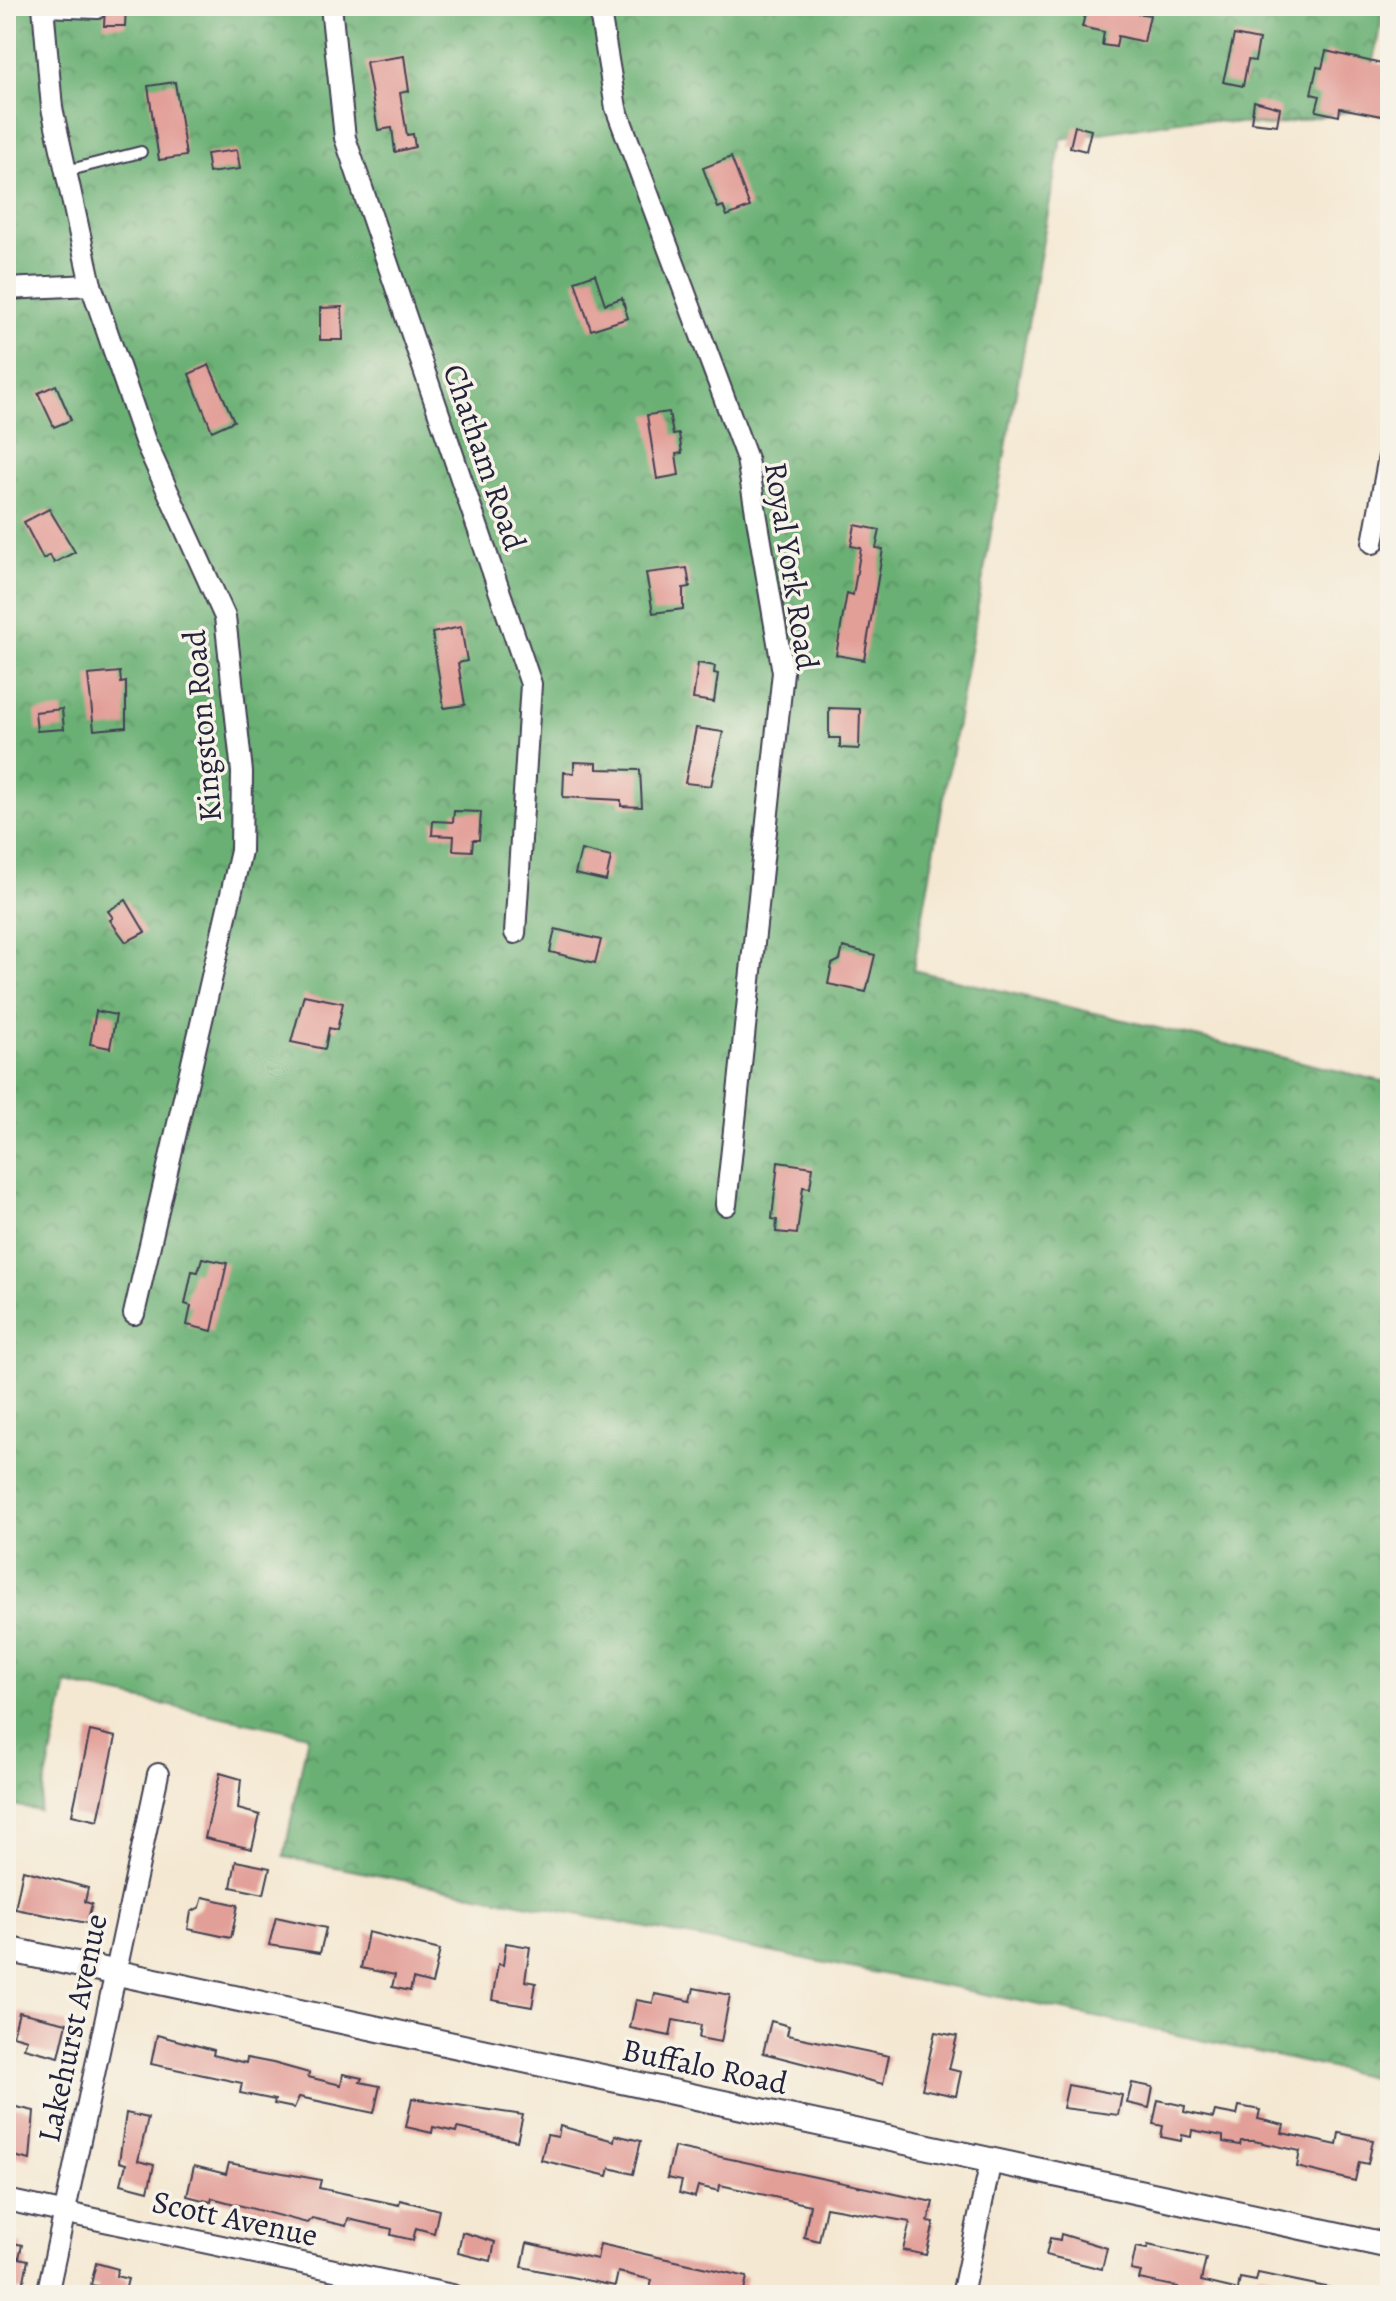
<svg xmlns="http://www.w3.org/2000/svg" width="1396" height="2301" font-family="Alegreya,serif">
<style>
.forest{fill:url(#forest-crowns);stroke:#466958;stroke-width:2}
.building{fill:#e29f98}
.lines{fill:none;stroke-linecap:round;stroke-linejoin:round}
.service-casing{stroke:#424052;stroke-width:14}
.minor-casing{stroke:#424052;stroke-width:24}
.tertiary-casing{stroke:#424052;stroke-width:28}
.service{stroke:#fff;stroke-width:10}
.minor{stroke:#fff;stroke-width:20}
.tertiary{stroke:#fff;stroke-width:24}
.labels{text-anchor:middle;stroke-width:7;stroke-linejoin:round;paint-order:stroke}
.street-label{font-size:32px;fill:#22223b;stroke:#f7f3e8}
</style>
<defs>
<pattern id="forest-crowns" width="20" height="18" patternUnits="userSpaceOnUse" patternTransform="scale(2)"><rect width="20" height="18" fill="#6ab075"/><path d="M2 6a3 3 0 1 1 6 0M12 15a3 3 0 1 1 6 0" fill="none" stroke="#578f61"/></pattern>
</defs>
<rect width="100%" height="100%" fill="#f7f3e8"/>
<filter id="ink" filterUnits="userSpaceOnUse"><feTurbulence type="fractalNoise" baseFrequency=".0125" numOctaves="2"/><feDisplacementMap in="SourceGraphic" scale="16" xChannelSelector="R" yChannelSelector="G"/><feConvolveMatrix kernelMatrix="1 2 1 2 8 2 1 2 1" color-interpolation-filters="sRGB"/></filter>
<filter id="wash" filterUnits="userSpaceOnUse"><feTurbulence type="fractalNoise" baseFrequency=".006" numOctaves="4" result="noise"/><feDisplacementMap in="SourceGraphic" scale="32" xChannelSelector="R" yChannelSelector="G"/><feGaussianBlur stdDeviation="1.8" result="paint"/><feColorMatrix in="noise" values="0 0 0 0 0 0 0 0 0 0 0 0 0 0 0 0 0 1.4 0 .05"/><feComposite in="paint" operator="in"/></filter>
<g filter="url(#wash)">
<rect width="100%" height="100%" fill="#f4e8d2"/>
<path class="forest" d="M6 6 1382 7 1380 33 1363 109 1269 126 1192 119 1061 139 913 970 1390 1083V2081L1035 2004 284 1857 308 1735 67 1684 39 1811 6 1803Z"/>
<g id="blocks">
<g class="building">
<path d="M105 6H126L125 26H104Z"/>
<path d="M1087 6 1150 15 1144 42 1118 36 1116 47 1102 45 1104 32 1082 27Z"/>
<path d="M1234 35 1259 40 1255 61 1248 60 1243 86 1223 82Z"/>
<path d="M1326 51 1390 66 1387 117 1340 108 1339 116 1316 111 1320 96 1311 94 1317 67 1322 68Z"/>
<path d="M404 56 409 91 400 93 407 135 413 134 415 147 395 152 392 128 378 130 366 62Z"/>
<path d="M175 82 186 156 159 160 148 86Z"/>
<path d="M1254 101 1280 108 1277 125 1251 122Z"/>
<path d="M1075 126 1091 130 1086 151 1070 147Z"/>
<path d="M237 150 240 169 209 173 206 154Z"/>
<path d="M731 157 750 207 727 216 723 206 718 208 703 168Z"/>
<path d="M595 274 605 304 622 298 628 318 591 330 575 281Z"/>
<path d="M342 307 343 340H320V308Z"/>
<path d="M209 365 234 421 212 431 189 374Z"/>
<path d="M56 385 71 420 54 427 38 393Z"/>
<path d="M669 412 673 435 679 434 682 453 676 454 679 475 657 479 647 415Z"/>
<path d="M49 509 75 552 54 563 50 555 43 559 24 522Z"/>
<path d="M855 525 880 530 876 548 883 549 864 660 836 655 847 593 853 595 861 548 851 546Z"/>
<path d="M687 568 690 587 683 588V609L653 613 646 573Z"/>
<path d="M461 627 467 661 458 663 465 705 444 708 432 633Z"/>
<path d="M698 663 715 666 714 673 718 674 714 702 693 699Z"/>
<path d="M120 672 121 683 126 682V727L94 730 88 675Z"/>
<path d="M829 708 860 709 859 749 840 748V738H829Z"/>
<path d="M62 709 64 729 37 731 35 712Z"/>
<path d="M696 728 723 732 711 786 685 783Z"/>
<path d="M574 762 597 763V769L640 770 642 807 621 806V800L563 797 564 772 574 773Z"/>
<path d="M454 811 481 812 479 840H473L472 851 453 850 454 836 432 835 433 821 453 822Z"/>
<path d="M581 850 611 857 606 881 575 874Z"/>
<path d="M126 900 145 932 126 942 110 920 113 918 108 911Z"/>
<path d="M555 929 601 940 595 963 550 952Z"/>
<path d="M843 947 875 955 866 992 828 984 832 964 840 960Z"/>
<path d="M304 995 343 1003 337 1030 329 1028 325 1049 291 1042Z"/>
<path d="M96 1011 116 1015 110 1048 90 1044Z"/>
<path d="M778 1162 813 1167 810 1188 803 1187 797 1234 776 1232 777 1220 772 1219Z"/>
<path d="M202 1258 227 1263 212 1331 187 1325 191 1306 185 1304 192 1271 198 1272Z"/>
<path d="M90 1731 116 1737 98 1821 72 1815Z"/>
<path d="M220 1773 241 1779 238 1809 260 1815 252 1849 205 1838Z"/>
<path d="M236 1861 270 1868 264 1894 231 1887Z"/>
<path d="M23 1870 88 1888 85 1902 92 1904 87 1923 15 1909Z"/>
<path d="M203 1897 238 1905 231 1938 188 1929 191 1912 200 1907Z"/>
<path d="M276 1917 326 1928 320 1953 269 1945Z"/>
<path d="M368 1932 440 1950 432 1984 413 1979 410 1991 392 1987 395 1975 361 1968Z"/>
<path d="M506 1943 530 1947 525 1981 536 1983 532 2007 492 2000 498 1964 503 1965Z"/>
<path d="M694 1988 730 1995 721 2042 699 2038 701 2025 673 2020 670 2036 630 2028 636 2000 653 2003 655 1994 691 2001Z"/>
<path d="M19 2012 67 2023 59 2057 24 2048 27 2039 13 2035Z"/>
<path d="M771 2021 789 2026 787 2035 889 2056 883 2084 763 2053Z"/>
<path d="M935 2032 957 2036 949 2069 961 2072 956 2096 922 2089Z"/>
<path d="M157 2035 214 2050 213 2055 246 2063 247 2058 273 2063 309 2073 308 2077 341 2085 343 2074 362 2078 360 2082 380 2086 374 2113 299 2097 294 2108 274 2104 275 2100 240 2093 242 2083 151 2064Z"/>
<path d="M1132 2083 1153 2087 1149 2108 1127 2103Z"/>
<path d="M1068 2085 1122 2095 1118 2115 1063 2108Z"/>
<path d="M412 2098 523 2115 517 2141 457 2128 456 2132 433 2127 432 2133 406 2127Z"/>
<path d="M1158 2100 1185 2106 1184 2112 1213 2118 1215 2111 1237 2115 1239 2106 1260 2110 1258 2119 1284 2125 1282 2133 1337 2145 1339 2133 1373 2140 1368 2164 1359 2162 1355 2181 1297 2167 1300 2151 1254 2141H1241L1240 2145 1223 2142V2136L1192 2130 1191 2137 1182 2135 1181 2141 1161 2137 1163 2126 1153 2124Z"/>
<path d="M12 2106 34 2111 30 2160 6 2154V2115L10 2116Z"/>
<path d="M126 2113 148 2118 138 2161 154 2165 148 2191 121 2184 126 2164 119 2162Z"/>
<path d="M560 2126 614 2141 615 2135 641 2141 633 2174 610 2168 608 2176 541 2160 547 2135 558 2137Z"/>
<path d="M674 2147 933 2202 928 2222 934 2223 926 2255 903 2250 910 2222 826 2207 819 2241 804 2237 810 2205 720 2185 719 2191 698 2186 695 2197 679 2193 682 2181 667 2178Z"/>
<path d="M229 2163 321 2180 319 2188 399 2205 400 2200 439 2210 434 2233 416 2228 413 2240 391 2235 392 2229 348 2219 346 2226 312 2218 307 2223 212 2198 211 2202 187 2196 194 2166 226 2174Z"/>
<path d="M462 2232 495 2242 491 2261 458 2253Z"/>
<path d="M1061 2234 1107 2248 1102 2269 1046 2255 1050 2238 1060 2240Z"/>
<path d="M6 2241 22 2245 19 2258 28 2260 22 2291 6 2288Z"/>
<path d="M527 2243 597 2259 600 2244 747 2277 743 2295H659L649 2293 652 2280 618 2272 615 2286 522 2267Z"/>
<path d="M1148 2245 1206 2258 1201 2281 1235 2289 1234 2295H1176L1178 2287 1139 2279 1141 2272 1131 2270 1136 2247 1147 2249Z"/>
<path d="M96 2263 118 2269 116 2276 128 2279 124 2295H96L98 2286 91 2285Z"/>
<path d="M1258 2273 1336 2289 1335 2295H1237L1240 2278 1256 2281Z"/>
</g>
</g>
</g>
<g filter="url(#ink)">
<use href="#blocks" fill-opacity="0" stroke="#424052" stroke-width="2"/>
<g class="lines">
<defs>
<g id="service">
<path d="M43 11 98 13"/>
<path d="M66 171 141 152"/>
</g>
<g id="minor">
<path d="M43 6 52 108 91 285 145 441 225 617 242 772 241 851 134 1314"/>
<path d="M331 6 345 138 531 684 515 933"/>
<path d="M599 6 616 108 747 459 783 672 726 1205"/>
<path d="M6 289 91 285"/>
<path d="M1373 543 1390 451"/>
<path d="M6 2200 452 2295"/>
<path d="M47 2295 158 1774"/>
<path d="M962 2295 991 2161"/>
</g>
<path id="tertiary" d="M6 1949 1390 2246"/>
</defs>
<use href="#service" class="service-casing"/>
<use href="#minor" class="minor-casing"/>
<use href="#tertiary" class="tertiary-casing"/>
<use href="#service" class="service"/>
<use href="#minor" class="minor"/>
<use href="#tertiary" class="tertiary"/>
</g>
</g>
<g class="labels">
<g class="street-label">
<text transform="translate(485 457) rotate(71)" y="11">Chatham Road</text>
<text transform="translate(792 566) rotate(81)" y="11">Royal York Road</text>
<text transform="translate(202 726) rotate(-95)" y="11">Kingston Road</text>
<text transform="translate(72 2028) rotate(-78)" y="11">Lakehurst Avenue</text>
<text transform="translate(705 2066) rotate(12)" y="11">Buffalo Road</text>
<text transform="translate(235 2218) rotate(12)" y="11">Scott Avenue</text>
</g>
</g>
<rect width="1396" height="2301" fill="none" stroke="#f7f3e8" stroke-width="32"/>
</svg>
